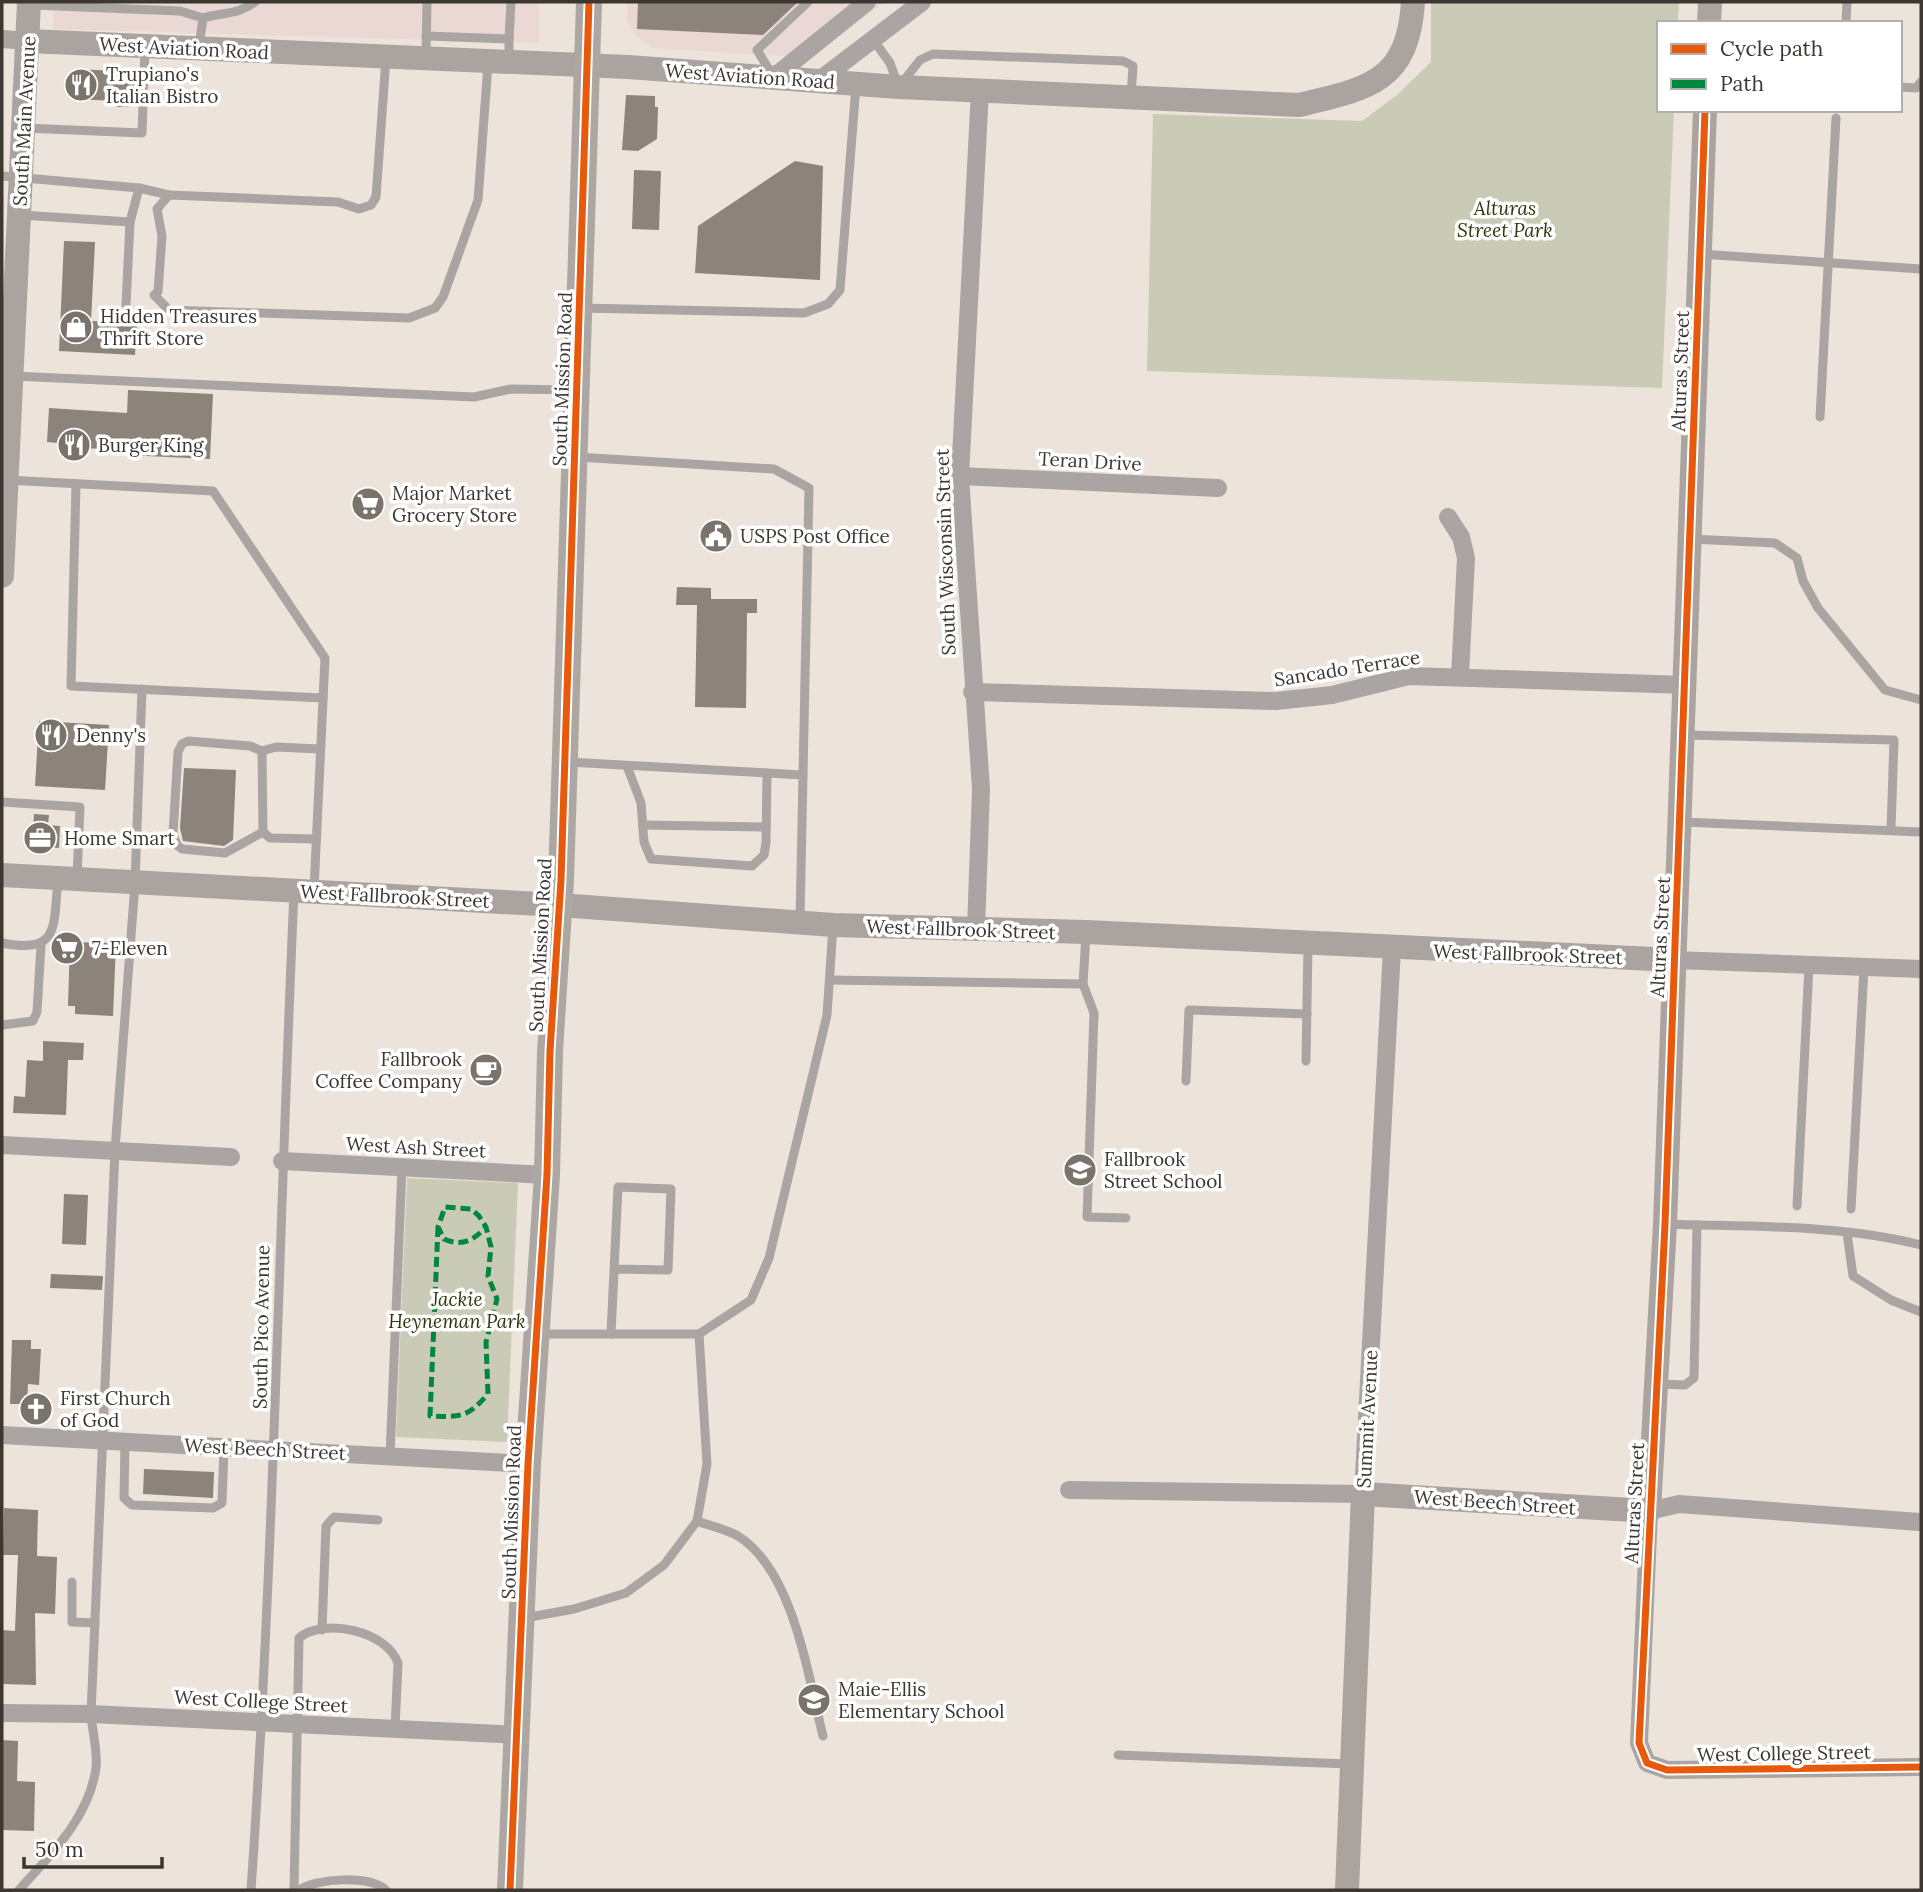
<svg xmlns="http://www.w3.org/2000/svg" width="1923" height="1892" font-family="Lora,serif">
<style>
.commercial{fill:#ead8d4}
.green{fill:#c9cbb7}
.building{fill:#8c837a}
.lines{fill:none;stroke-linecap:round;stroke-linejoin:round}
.lane{stroke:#aaa5a3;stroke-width:9}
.street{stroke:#aaa5a3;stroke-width:18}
.secondary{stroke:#aaa3a0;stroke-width:24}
.primary{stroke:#ada7a3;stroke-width:26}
.quiet{stroke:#00873e;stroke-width:5;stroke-dasharray:10 5;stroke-linecap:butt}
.cycleway-casing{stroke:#fff;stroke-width:11}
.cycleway{stroke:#e8590c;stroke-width:7}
.labels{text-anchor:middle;stroke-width:7;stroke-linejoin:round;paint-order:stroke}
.street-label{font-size:19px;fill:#3d3731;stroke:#fff}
.poi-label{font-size:19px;fill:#3d3731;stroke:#fff;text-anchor:start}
.park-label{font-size:19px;font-style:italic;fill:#2b3809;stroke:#fff}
</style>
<rect width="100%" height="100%" fill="#ece3da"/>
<g class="commercial">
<path d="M55 2H539V43L53 29Z"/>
<path d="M627 2H885L809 58 653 48 636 36 627 21Z"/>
</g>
<g class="green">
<path d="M1431 2H1679L1678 23H1659V110H1674L1662 388 1147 371 1153 114 1362 121 1397 95 1431 62Z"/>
<path d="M407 1178 518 1183 507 1442 396 1437Z"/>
</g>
<g class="building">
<path d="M638 2H798L763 35 637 29Z"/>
<path d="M75 69 137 72 136 100 130 99V107H116V101L74 99Z"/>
<path d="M626 95 655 96V107H658L657 139 638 151 622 150Z"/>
<path d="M795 161 823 166 820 280 695 273 698 226Z"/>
<path d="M634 170 661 171 659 230 632 229Z"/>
<path d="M64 241 95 242 91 321 137 323 135 355 59 351Z"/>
<path d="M128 390 213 394 210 459 125 455V448L67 449 68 444 47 442 49 408 127 413Z"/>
<path d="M677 587 711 588V599H757V613H747L746 708 695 707 697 605H676Z"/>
<path d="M39 721 109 725 105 790 35 786Z"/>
<path d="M184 768 236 770 233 840 224 846 183 841 180 828Z"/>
<path d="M34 814 49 815 48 825 60 826 59 848 32 846Z"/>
<path d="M70 942 116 943 113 1016 75 1014V1006H68Z"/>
<path d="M43 1041 84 1043 83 1060H68L66 1115 13 1113 14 1096 25 1097 27 1060 43 1061Z"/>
<path d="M64 1194 88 1195 86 1245 62 1244Z"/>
<path d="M51 1274 103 1276 102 1290 50 1288Z"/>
<path d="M12 1340H31V1349H41L39 1385 28 1384 27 1404H10Z"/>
<path d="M144 1469 214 1472 213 1498 143 1494Z"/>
<path d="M4 1508 38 1510 37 1556 57 1557 55 1614 35 1613 36 1685 2 1684V1630L15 1631 18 1555H3Z"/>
<path d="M2 1740 18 1741 17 1781 35 1782 34 1831 2 1830Z"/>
</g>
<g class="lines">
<g class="lane">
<path d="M31 5 180 11 203 18"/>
<path d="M1846 23 1847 2"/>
<path d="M426 36 509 39V59"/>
<path d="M872 38 890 63 898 85"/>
<path d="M509 39 511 2"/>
<path d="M199 47 203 18C223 12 238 15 255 2"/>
<path d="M386 58 376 197 371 205 359 209 338 202 169 195 157 209 162 236 158 292 154 295 169 310 409 318 435 308 443 297 478 200 488 64"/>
<path d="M426 58 427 2"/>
<path d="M771 73 757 50 808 2"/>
<path d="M901 84 920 60 933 54 1123 61 1133 66 1131 96"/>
<path d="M1900 87 1916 88 1921 82"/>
<path d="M25 128 142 133 145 47"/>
<path d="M2 176 139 188 130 222"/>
<path d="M139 188 169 195"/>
<path d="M21 215 130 222 126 305"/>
<path d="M1701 254 1921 269"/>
<path d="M581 308 804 313 828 304 840 290 856 85"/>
<path d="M13 376 474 397 511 389 575 390"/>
<path d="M1820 417 1836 118"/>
<path d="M577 457 774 469 809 488 803 775"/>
<path d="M7 480 213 491 325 658 314 890"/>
<path d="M76 484 71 686 323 698"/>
<path d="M1691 539 1775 543 1797 558 1803 581 1818 608 1885 690 1921 700"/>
<path d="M1684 735 1894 740 1891 830"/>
<path d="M262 751 250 746 188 741 182 744 178 752 173 834 177 845 182 849 225 853 263 832"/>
<path d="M568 762 803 775 800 920"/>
<path d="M627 766 641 803 644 842 651 859 752 866 764 855 766 843 767 773"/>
<path d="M2 802 80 807 77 877"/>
<path d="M1682 822 1921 832"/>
<path d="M643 825 766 827"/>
<path d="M316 839 270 838 263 832 262 751 276 747 320 749"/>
<path d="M2 943C60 954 53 928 58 880"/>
<path d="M831 980 1083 984 1086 934"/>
<path d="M1083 984 1094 1013 1087 1217 1126 1218"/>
<path d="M2 1025 33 1021 37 1012 41 945"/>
<path d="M1306 1061 1308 945"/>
<path d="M1186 1081 1189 1010 1307 1014"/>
<path d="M1797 1206 1809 966"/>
<path d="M1851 1209 1864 968"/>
<path d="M1665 1224C1749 1227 1840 1224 1921 1245"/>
<path d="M1847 1233 1853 1276 1891 1300 1921 1312"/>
<path d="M541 1334H699L751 1300 769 1258 827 1015 833 926"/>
<path d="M611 1334 618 1187 671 1189 668 1270 615 1269"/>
<path d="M1658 1384 1685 1385 1694 1378 1697 1225"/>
<path d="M125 1441 124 1498 132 1505 213 1508 222 1503 224 1447"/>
<path d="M390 1456 402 1167"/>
<path d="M697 1521C710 1526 726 1529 738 1536 794 1571 808 1677 823 1736"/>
<path d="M72 1582V1622L95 1623"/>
<path d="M524 1618 574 1609 626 1593 664 1565 697 1521 707 1464 699 1334"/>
<path d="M322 1630 326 1526 334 1517 378 1520"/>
<path d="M1118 1755 1350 1764"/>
<path d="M19 1890C50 1855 89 1818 96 1768 98 1751 92 1731 91 1714L115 1150 135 883 142 689"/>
<path d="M251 1890C274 1558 279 1225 294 892"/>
<path d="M294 1890 299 1638C324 1617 387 1631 398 1663L395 1729"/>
<path d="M299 1890C317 1878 369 1875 386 1890"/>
</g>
<g class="street">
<path d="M2 39 28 41"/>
<path d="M774 77 867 2"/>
<path d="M817 82 922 2"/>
<path d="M960 476 1218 488"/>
<path d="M1448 517 1461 537 1466 558 1460 675"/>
<path d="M972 692 1276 701 1332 695 1409 676 1686 685"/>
<path d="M976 929 981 789 960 476 980 90"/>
<path d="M1674 960 1921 969"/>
<path d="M2 1145 231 1157"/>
<path d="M282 1161 547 1175"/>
<path d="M2 1435 528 1464"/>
<path d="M1069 1490 1363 1494 1392 948"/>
<path d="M1919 1522 1679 1504 1649 1511 1639 1743 1647 1763 1667 1770 1921 1767"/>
<path d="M2 1713 91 1714 519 1735"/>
</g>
<g class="secondary">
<path d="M1709 23 1710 2"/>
<path d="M28 41 628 67 899 87 1299 105C1367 89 1408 83 1413 2"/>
<path d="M2 576 29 2"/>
<path d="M2 875 559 905 833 925 1086 932 1674 960"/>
<path d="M1347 1890 1363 1494 1649 1511 1665 1224 1705 110"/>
</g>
<path class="primary" d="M510 1890 528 1464 547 1175 550 1051 561 880 589 2"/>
<path class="quiet" d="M438 1227 430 1416C461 1417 467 1418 488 1394L486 1342 497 1299 488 1276 491 1247 486 1227 479 1216 471 1209 445 1207 438 1227 444 1239C462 1247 474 1240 486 1227"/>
<defs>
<g id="cycleway">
<path d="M1705 110 1665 1224 1639 1743 1647 1763 1667 1770 1921 1767"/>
<path d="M510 1890 528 1464 547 1175 550 1051 561 880 589 2"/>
</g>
</defs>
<use href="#cycleway" class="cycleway-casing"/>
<use href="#cycleway" class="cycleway"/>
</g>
<defs>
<symbol id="restaurant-disc" viewBox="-11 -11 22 22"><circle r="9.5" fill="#7a736c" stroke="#fff"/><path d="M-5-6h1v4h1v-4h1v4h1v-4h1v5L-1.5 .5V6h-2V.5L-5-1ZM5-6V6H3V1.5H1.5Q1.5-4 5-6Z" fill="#fff"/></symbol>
<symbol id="shop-disc" viewBox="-11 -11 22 22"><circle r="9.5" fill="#7a736c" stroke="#fff"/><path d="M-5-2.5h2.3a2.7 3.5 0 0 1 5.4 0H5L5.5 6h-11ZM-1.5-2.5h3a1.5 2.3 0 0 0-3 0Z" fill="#fff"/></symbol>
<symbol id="supermarket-disc" viewBox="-11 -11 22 22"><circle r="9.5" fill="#7a736c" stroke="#fff"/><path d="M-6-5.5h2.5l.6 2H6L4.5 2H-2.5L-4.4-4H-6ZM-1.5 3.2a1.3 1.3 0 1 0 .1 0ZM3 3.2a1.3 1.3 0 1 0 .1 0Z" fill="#fff"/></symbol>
<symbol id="civic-disc" viewBox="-11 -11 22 22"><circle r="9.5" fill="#7a736c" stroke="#fff"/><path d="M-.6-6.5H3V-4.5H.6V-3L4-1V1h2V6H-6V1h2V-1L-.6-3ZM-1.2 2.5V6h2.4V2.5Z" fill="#fff"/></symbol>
<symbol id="office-disc" viewBox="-11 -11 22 22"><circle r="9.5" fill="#7a736c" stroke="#fff"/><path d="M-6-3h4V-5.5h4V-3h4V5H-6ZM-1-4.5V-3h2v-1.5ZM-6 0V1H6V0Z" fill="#fff"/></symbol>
<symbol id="cafe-disc" viewBox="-11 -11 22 22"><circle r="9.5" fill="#7a736c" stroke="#fff"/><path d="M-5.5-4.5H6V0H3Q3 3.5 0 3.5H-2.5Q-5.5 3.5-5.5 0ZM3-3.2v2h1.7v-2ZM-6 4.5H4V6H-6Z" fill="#fff"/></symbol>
<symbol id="school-disc" viewBox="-11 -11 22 22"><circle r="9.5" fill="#7a736c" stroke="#fff"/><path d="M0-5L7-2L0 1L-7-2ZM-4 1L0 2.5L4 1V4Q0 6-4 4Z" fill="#fff"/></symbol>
<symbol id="church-disc" viewBox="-11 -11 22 22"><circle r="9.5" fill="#7a736c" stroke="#fff"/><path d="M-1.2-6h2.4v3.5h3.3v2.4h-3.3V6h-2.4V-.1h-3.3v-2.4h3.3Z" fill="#fff"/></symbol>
</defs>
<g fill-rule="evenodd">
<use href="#restaurant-disc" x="62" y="66" width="38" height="38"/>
<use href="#shop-disc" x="57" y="308" width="38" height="38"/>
<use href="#restaurant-disc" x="55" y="426" width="38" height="38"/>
<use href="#supermarket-disc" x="349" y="485" width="38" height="38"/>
<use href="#civic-disc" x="697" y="517" width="38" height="38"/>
<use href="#restaurant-disc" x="32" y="716" width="38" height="38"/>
<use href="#office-disc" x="21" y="819" width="38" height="38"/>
<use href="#supermarket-disc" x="48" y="929" width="38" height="38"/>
<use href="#cafe-disc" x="467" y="1051" width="38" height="38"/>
<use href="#school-disc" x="1061" y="1151" width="38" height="38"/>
<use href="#church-disc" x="17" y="1390" width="38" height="38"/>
<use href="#school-disc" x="795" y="1681" width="38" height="38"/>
</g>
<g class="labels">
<g class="street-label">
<text transform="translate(184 48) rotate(3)" y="7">West Aviation Road</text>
<text transform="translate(750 76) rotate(4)" y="7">West Aviation Road</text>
<text transform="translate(24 121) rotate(-87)" y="7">South Main Avenue</text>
<text transform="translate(1680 371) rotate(-88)" y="7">Alturas Street</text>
<text transform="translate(562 379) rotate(-88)" y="7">South Mission Road</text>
<text transform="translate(1090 461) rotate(3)" y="7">Teran Drive</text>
<text transform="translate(945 552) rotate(-92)" y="7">South Wisconsin Street</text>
<text transform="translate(1347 668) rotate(-9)" y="7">Sancado Terrace</text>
<text transform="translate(395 896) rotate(3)" y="7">West Fallbrook Street</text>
<text transform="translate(961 929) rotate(2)" y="7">West Fallbrook Street</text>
<text transform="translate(1660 937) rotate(-87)" y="7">Alturas Street</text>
<text transform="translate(540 945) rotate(-87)" y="7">South Mission Road</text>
<text transform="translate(1528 954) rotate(2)" y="7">West Fallbrook Street</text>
<text transform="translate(416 1147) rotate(3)" y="7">West Ash Street</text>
<text transform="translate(261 1327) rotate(-89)" y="7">South Pico Avenue</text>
<text transform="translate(1367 1419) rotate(-87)" y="7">Summit Avenue</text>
<text transform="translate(265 1449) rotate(3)" y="7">West Beech Street</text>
<text transform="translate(1495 1502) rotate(4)" y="7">West Beech Street</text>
<text transform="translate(1634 1503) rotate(-87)" y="7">Alturas Street</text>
<text transform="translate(511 1512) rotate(-88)" y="7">South Mission Road</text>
<text transform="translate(261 1701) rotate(3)" y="7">West College Street</text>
<text transform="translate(1784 1753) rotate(-1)" y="7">West College Street</text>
</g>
<g class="poi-label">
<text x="106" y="81">Trupiano's<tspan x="106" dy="22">Italian Bistro</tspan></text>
<text x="100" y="323">Hidden Treasures<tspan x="100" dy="22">Thrift Store</tspan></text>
<text x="98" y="452">Burger King</text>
<text x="392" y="500">Major Market<tspan x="392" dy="22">Grocery Store</tspan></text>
<text x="740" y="543">USPS Post Office</text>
<text x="76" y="742">Denny's</text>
<text x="64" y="845">Home Smart</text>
<text x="92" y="955">7-Eleven</text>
<text x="462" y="1066" text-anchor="end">Fallbrook<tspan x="462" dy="22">Coffee Company</tspan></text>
<text x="1104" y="1166">Fallbrook<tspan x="1104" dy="22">Street School</tspan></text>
<text x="60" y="1405">First Church<tspan x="60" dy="22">of God</tspan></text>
<text x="838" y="1696">Maie-Ellis<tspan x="838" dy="22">Elementary School</tspan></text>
</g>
<g class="park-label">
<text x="1505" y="215">Alturas<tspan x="1505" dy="22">Street Park</tspan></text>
<text x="457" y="1306">Jackie<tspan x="457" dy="22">Heyneman Park</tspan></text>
</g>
</g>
<rect width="1923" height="1892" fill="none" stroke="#3d3731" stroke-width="7"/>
<rect x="1657" y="21" width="245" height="91" fill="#ffffff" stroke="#b1afad" stroke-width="2"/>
<rect x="1671" y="44" width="35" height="10" fill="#e8590c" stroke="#b1afad" stroke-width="2"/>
<text x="1720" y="56" font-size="21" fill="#3d3731">Cycle path</text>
<rect x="1671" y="79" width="35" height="10" fill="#00873e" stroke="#b1afad" stroke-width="2"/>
<text x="1720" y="91" font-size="21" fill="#3d3731">Path</text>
<path d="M24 1857v10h138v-10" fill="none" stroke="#3d3731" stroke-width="3.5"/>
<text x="35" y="1857" font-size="21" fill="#3d3731" stroke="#ffffff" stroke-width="5" paint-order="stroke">50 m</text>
</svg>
